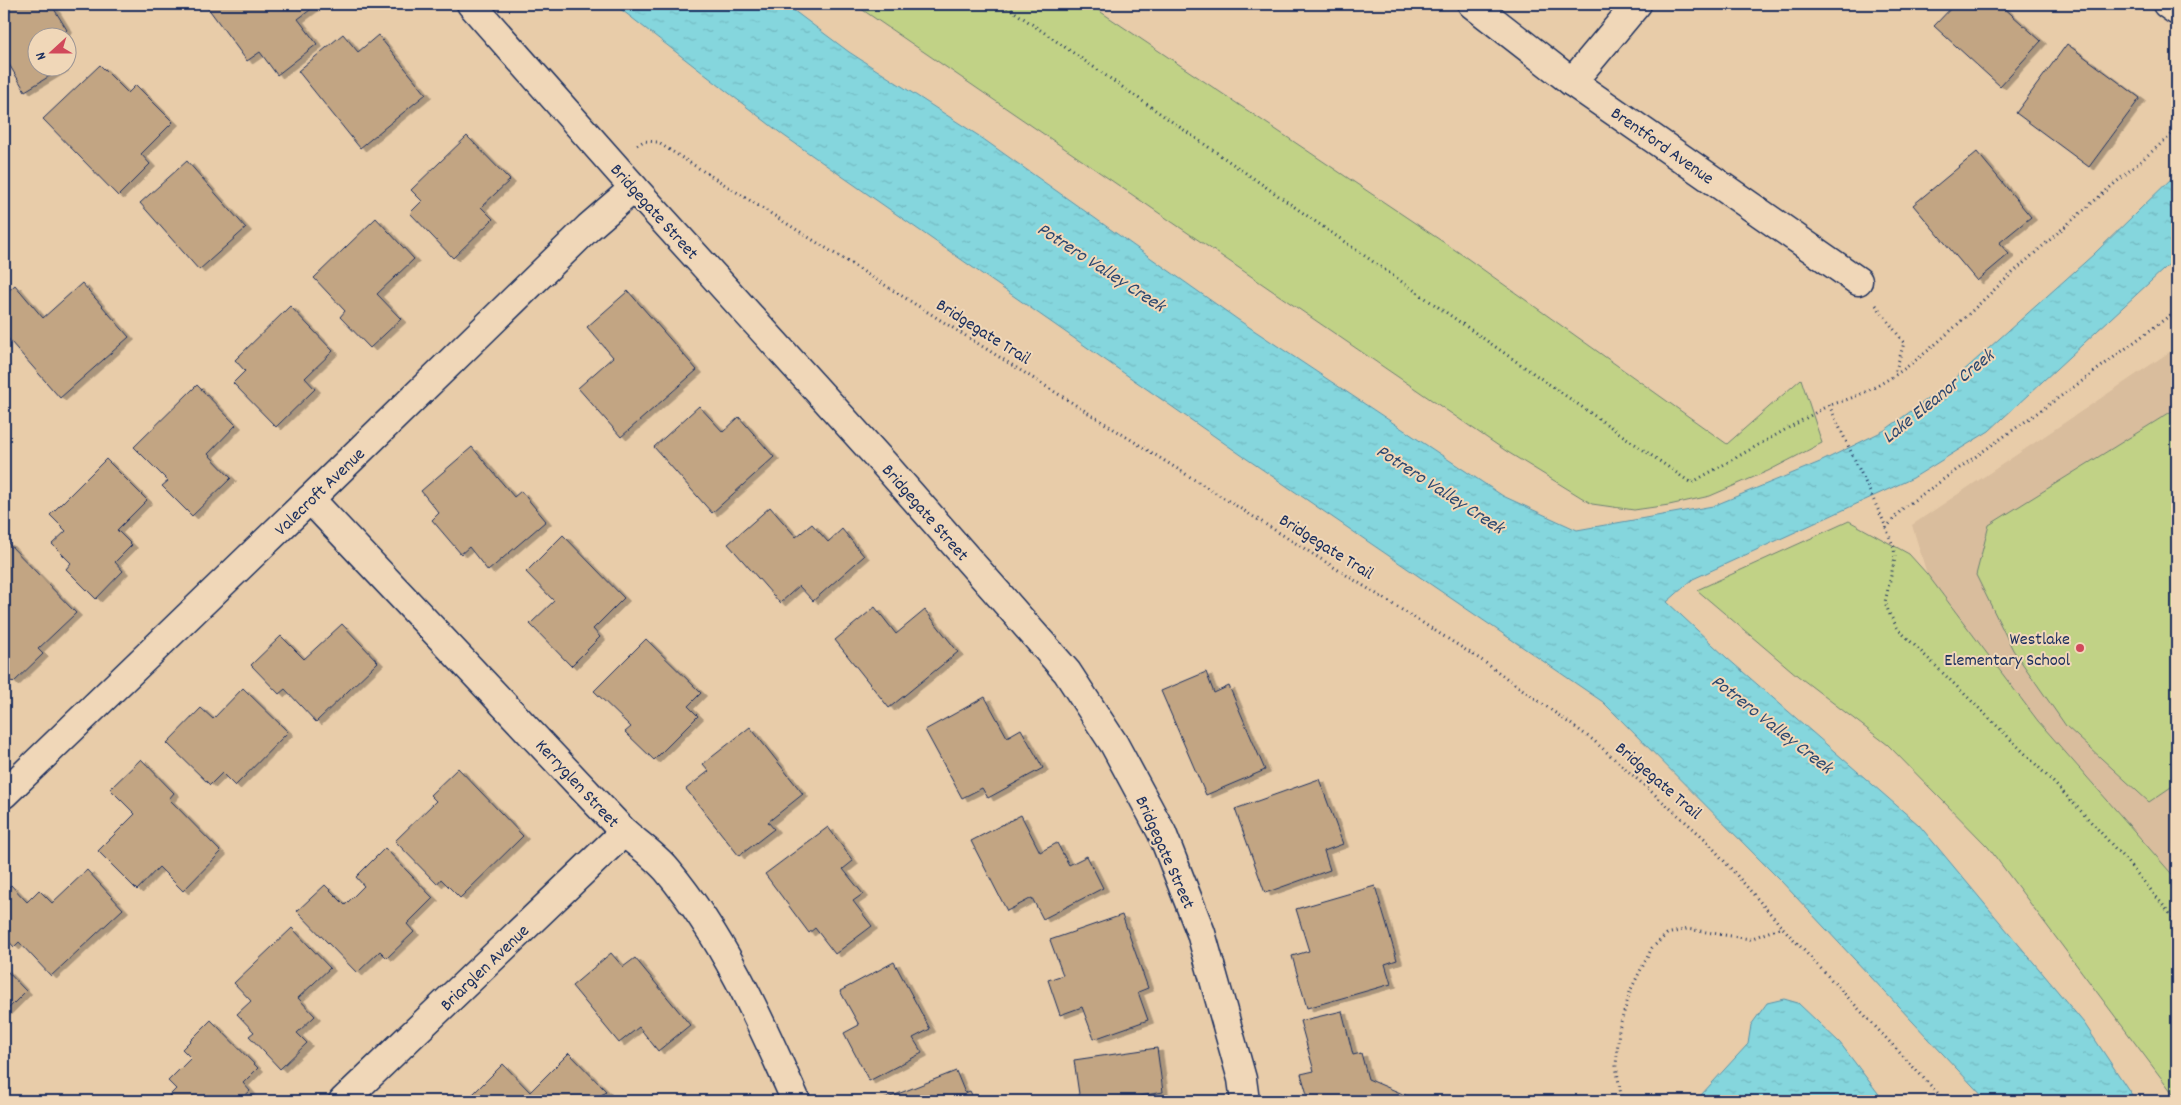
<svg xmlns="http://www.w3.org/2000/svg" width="2181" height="1105" font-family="Dekko,sans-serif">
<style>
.built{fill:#d9bd9d}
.grass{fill:#c1d286;stroke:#6e8072}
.water{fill:url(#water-ripples);stroke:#5b93aa}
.building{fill:#c2a583;stroke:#1b2f5e;filter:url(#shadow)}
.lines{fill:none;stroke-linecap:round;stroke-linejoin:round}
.minor-casing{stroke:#1b2f5e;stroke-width:31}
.path{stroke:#1b2f5e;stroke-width:3;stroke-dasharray:1 4;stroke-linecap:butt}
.minor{stroke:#f0d7b8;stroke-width:28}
.poi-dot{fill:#d1495b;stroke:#f0d7b8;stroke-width:2}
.labels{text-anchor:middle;stroke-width:4;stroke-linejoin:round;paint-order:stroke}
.street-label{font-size:18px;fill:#1b2f5e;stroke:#f0d7b8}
.poi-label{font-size:18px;fill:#1b2f5e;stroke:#f0d7b8;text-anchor:end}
.water-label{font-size:19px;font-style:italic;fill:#2b4871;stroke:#f0d7b8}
</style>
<defs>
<pattern id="water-ripples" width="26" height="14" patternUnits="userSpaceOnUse" patternTransform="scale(1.25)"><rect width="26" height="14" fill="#85d6dd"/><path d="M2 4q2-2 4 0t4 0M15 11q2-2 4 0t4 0" fill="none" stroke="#72b8c0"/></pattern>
<filter id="shadow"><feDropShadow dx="5.5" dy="3" stdDeviation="0" flood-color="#0004"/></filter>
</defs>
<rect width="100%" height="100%" fill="#e8cca9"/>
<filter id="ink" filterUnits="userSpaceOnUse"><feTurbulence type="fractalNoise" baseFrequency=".02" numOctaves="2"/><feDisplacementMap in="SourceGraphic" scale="10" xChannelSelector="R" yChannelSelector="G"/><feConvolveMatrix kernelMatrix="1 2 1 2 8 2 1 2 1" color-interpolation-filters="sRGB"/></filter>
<g filter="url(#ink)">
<path class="built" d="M2177 347V880L2038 721 1927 574 1912 525Z"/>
<g class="grass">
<path d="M854 4H1089L1464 256 1727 444 1801 379 1822 443 1768 471 1710 496 1669 505 1634 510 1592 504 1506 451Z"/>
<path d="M2177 408V783L2149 802 2066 726 2013 650 1976 575 1989 525Z"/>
<path d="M1849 521 1909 554 1927 574 2038 721 2177 880V1099L1988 847 1888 745 1798 676 1697 590Z"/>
</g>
<g class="water">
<path d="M614 4H785L849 52 979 136 1237 319 1503 496 1577 530 1713 506 1820 462 1885 430 1951 382 2094 254 2177 173V257L1989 431 1913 478 1693 579 1667 602 1727 658 1919 825 2084 1023 2136 1101H1987L1781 881 1603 702 1247 459 783 135Z"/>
<path d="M1784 999 1798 1003 1840 1043 1884 1101H1699L1701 1095 1748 1044 1751 1025 1767 1003Z"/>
</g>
<g class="building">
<path d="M4 4H35L36 6 51 4 67 30 57 38H38V68H63L25 91 4 56Z"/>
<path d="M205 4H312L314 7 298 19 317 44 277 75 260 52 247 61Z"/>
<path d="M1955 4H2004L2002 6 2041 41 2000 86 1934 26Z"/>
<path d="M343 34 358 52 378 35 426 94 360 148 298 71Z"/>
<path d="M2067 44 2140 98 2089 167 2016 113Z"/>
<path d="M100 65 128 93 136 85 173 122 141 154 150 164 118 196 43 119Z"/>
<path d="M467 136 510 180 481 207 493 219 453 258 410 213 422 201 411 190Z"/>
<path d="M1977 152 2031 217 1999 243 2009 254 1977 281 1913 205Z"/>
<path d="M187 161 246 228 199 270 140 203Z"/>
<path d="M376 218 414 259 377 294 401 319 370 348 340 317 345 311 314 278Z"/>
<path d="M82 283 129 337 60 398 4 334V295L15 285 43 318Z"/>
<path d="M628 291 697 370 621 437 578 388 613 357 587 327Z"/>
<path d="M290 306 333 351 305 378 315 389 276 427 233 383 245 371 235 360Z"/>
<path d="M197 385 236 425 208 454 231 478 192 516 162 486 168 481 134 447Z"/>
<path d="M699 406 723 432 739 417 774 457 712 513 654 447Z"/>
<path d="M472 447 514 497 521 491 546 521 488 571 469 547 461 554 432 520 439 513 421 491Z"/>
<path d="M106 459 147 500 117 530 132 545 115 562 123 571 96 599 66 569 71 563 52 544 66 531 50 515Z"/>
<path d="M770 507 796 537 812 524 828 542 842 529 864 556 813 601 799 586 780 603 728 544Z"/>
<path d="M563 535 624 598 593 629 600 637 571 666 530 624 554 601 526 572Z"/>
<path d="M7 542 76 613 38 649 43 654 13 683 4 674V545Z"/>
<path d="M875 607 896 634 925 610 958 652 889 708 835 640Z"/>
<path d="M342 624 378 662 316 722 285 689 279 694 251 665 281 636 304 659Z"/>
<path d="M646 639 701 693 688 706 698 716 654 760 625 732 631 727 594 691Z"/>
<path d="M1206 672 1214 693 1229 686 1265 770 1206 795 1161 691Z"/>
<path d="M243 688 288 732 235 786 222 773 210 785 167 743 201 708 213 719Z"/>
<path d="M985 697 1007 737 1021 729 1043 768 988 798 982 788 962 798 925 730Z"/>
<path d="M750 727 803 794 768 822 774 829 739 856 686 789 709 771 703 764Z"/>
<path d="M141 759 174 793 169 799 221 852 183 891 159 867 137 890 98 851 135 814 110 789Z"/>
<path d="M458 768 523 836 460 898 441 879 437 884 395 841 436 801 430 795Z"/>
<path d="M1319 779 1343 844 1324 851 1330 870 1265 893 1235 809Z"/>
<path d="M1021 815 1040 852 1057 843 1069 865 1087 856 1103 888 1043 919 1032 898 1007 911 971 841Z"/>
<path d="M828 827 853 861 843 869 863 894 853 901 872 926 835 954 815 928 809 933 765 874Z"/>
<path d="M385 848 433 898 407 924 414 932 387 958 380 951 357 973 297 911 325 885 345 905 364 886 356 877Z"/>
<path d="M87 870 123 909 51 976 19 942 14 947 4 936V891L11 885 27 902 39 890 52 903Z"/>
<path d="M1375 886 1397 960 1385 964 1391 984 1307 1008 1292 956 1309 951 1296 909Z"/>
<path d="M1122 915 1148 988 1138 992 1148 1020 1094 1039 1082 1007 1060 1015 1048 980 1063 975 1050 940Z"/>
<path d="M292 928 330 968 298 998 315 1016 297 1033 307 1043 280 1069 249 1036 254 1032 237 1014 251 1001 234 983Z"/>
<path d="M611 953 623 967 635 958 690 1025 658 1051 639 1027 619 1043 572 986Z"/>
<path d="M894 962 930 1029 913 1038 922 1053 869 1081 844 1033 859 1025 840 991Z"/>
<path d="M4 968 26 991 4 1013Z"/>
<path d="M1342 1011 1353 1055 1361 1053 1368 1079 1419 1101H1309L1301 1074 1314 1071 1300 1021Z"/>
<path d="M211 1020 258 1068 243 1083 250 1091 239 1101H164L176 1089 168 1081 191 1058 182 1049Z"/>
<path d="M1157 1048 1163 1092 1134 1097 1135 1101H1080L1074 1060Z"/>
<path d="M569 1053 606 1091 595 1101H466L503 1064 530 1092Z"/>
<path d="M956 1071 965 1093 970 1091 975 1101H880Z"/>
</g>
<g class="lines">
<defs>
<g id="minor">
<path d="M471 4 634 188 886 466 1067 672 1114 744 1162 833 1201 933 1242 1079 1245 1101"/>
<path d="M1472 4 1572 82 1858 281"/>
<path d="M2167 4 2177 11"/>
<path d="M1572 82 1637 4"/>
<path d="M310 499 624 832C638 844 655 856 667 870 724 938 760 1020 796 1101"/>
<path d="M4 794 310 499 589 227 634 188"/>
<path d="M343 1101 624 832"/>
</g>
</defs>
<use href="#minor" class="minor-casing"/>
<g class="path">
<path d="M1003 4 1691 483 1829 405C1901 387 1953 327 2006 279 2062 228 2120 179 2177 130"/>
<path d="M637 145 644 141 657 142 1480 659 1593 740 1705 839 1782 927 1945 1101"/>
<path d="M1876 305 1904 343 1895 373"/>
<path d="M1829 405 1883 520 1894 548 1895 558 1885 602 1889 613 1898 629C1994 724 2095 816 2177 923"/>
<path d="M1886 528 1903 508 2085 379 2177 310"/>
<path d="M1622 1101 1616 1066 1619 1029 1631 989 1652 948 1667 934 1687 929 1750 939 1782 927"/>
</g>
<use href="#minor" class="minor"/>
</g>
</g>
<circle class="poi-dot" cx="2080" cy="648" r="5"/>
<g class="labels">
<g class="street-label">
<text transform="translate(1663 145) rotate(35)" y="6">Brentford Avenue</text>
<text transform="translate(655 211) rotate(48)" y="6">Bridgegate Street</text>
<text transform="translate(984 331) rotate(32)" y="6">Bridgegate Trail</text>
<text transform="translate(319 491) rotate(-44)" y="6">Valecroft Avenue</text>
<text transform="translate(926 512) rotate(49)" y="6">Bridgegate Street</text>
<text transform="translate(1327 546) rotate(32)" y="6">Bridgegate Trail</text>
<text transform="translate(1659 780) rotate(41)" y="6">Bridgegate Trail</text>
<text transform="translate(578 783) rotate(47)" y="6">Kerryglen Street</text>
<text transform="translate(1166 852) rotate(66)" y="6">Bridgegate Street</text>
<text transform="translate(484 967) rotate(-44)" y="6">Briarglen Avenue</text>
</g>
<g class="poi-label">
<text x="2070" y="644">Westlake<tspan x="2070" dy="21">Elementary School</tspan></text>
</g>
<g class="water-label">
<text transform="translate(1102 266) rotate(33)" y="7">Potrero Valley Creek</text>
<text transform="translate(1937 395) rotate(-39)" y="7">Lake Eleanor Creek</text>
<text transform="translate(1441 488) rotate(33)" y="7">Potrero Valley Creek</text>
<text transform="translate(1773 723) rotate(38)" y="7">Potrero Valley Creek</text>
</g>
</g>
<rect width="2181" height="1105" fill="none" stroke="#f0d7b8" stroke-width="20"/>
<rect x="10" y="10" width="2161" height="1085" fill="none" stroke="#1b2f5e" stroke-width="2" filter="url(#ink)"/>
<g transform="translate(52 52) rotate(249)"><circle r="24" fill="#f0d7b8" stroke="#9b9494"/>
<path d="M0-4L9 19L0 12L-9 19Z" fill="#d1495b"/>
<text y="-8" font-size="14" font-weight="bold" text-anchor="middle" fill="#1b2f5e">N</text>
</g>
</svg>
